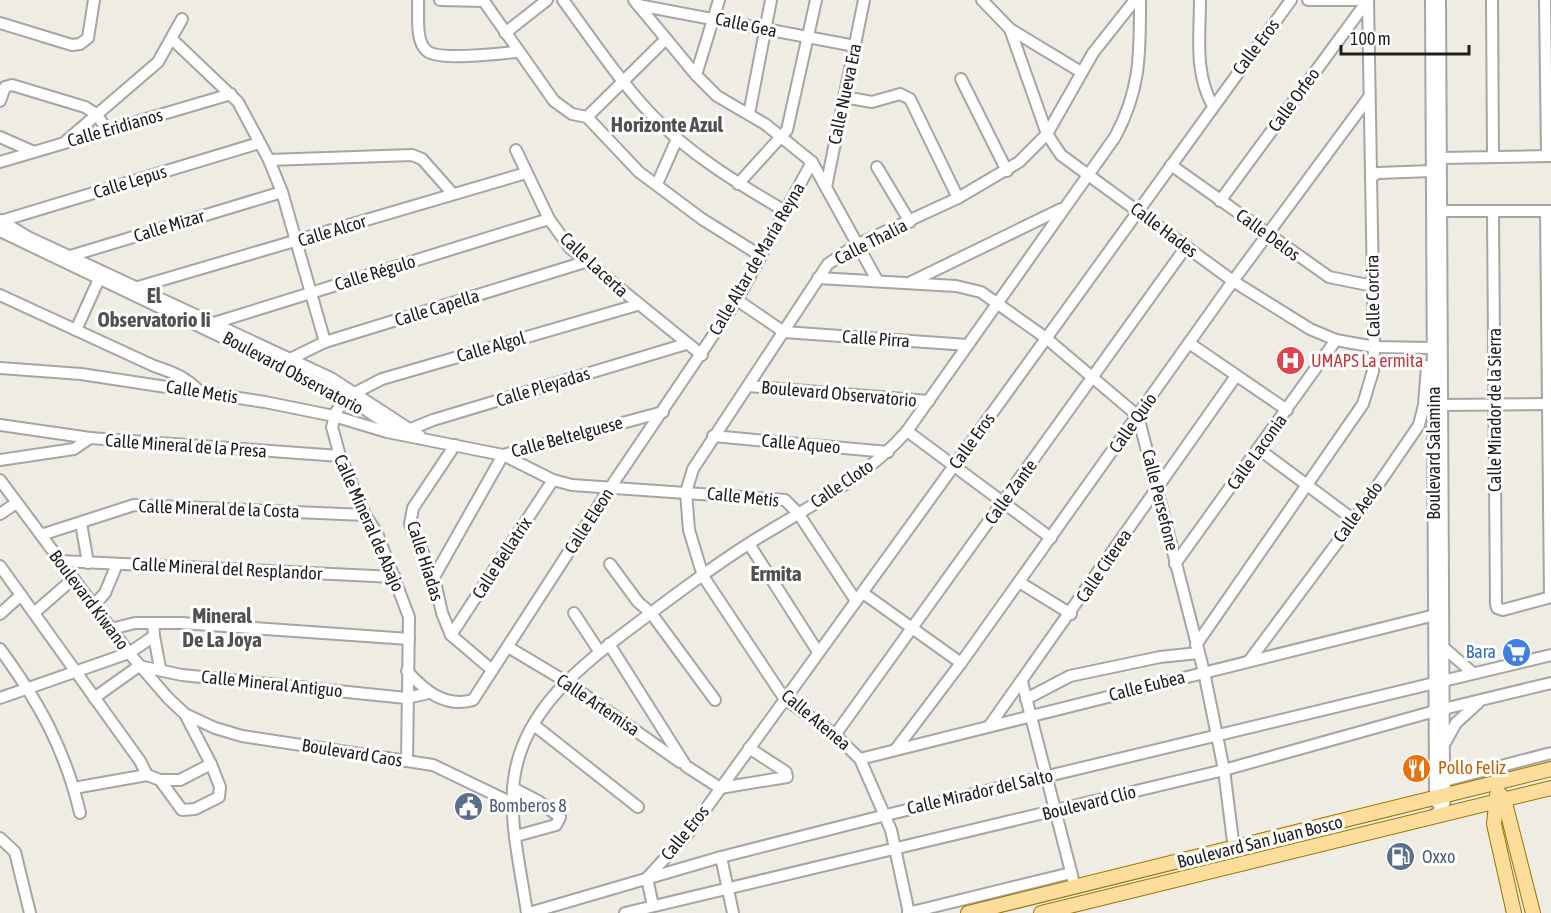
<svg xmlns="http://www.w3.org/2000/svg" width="1551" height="913" font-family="'Asap Condensed',sans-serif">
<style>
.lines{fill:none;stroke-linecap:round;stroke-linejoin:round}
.minor-casing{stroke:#a5a5a5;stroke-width:14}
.major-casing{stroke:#987500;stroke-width:16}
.minor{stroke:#fff;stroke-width:10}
.major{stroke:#fddd9b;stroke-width:14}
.labels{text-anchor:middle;stroke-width:6;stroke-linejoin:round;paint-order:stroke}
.street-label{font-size:18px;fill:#1e1e1e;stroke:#fff}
.health-label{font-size:18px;fill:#be3a42;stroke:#fff;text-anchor:start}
.shop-label{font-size:18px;fill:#366cbe;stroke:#fff;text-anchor:end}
.food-label{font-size:18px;fill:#c56008;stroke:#fff;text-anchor:start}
.service-label{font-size:18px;fill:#4e5e75;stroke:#fff;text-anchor:start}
.quarter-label{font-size:21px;font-weight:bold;fill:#515151;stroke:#fff}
</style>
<rect width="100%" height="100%" fill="#efece4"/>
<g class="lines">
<defs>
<g id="minor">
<path d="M418 0C419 14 415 40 426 50 437 62 500 53 518 52"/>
<path d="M440 0 484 1"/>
<path d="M483 0 554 101 572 114 587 117 639 172 702 219 761 256"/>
<path d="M563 0C591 38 618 79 651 114 689 154 737 183 785 211"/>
<path d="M634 0 696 75 717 96 765 124 812 162 877 280"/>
<path d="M982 0 1010 29 1047 134 1061 155 1233 281 1310 329 1336 340 1374 347 1433 348"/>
<path d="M1200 0C1200 36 1194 73 1213 106"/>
<path d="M1308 0H1364"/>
<path d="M1431 0 1435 790 1437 803"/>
<path d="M1492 0 1493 157"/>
<path d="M1545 0 1547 156"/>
<path d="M638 5 855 46"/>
<path d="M0 23 72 45 80 44 88 38 94 0"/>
<path d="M1010 29 1081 72"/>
<path d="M505 33 547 0"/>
<path d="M173 40 238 102 269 160 282 192 325 342"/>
<path d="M696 75 719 0"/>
<path d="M961 79 1007 171"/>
<path d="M844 97 872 102 900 94 910 99 958 198"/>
<path d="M0 101 5 87 12 85 85 107 96 114 109 132"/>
<path d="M749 114 771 0"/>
<path d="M587 117 666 39"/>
<path d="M0 137 34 152"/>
<path d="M66 141 158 62 182 19"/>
<path d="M516 150 549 219 570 248 702 355"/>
<path d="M1441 158 1551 156"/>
<path d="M269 160 412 155 422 159 453 194"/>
<path d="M0 162 231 94"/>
<path d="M1171 165 1329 277 1373 286"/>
<path d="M877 167 910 222"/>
<path d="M1371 177 1378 173 1432 171"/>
<path d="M657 184 677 139"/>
<path d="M738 184 787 130 816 0"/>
<path d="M826 187 864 0"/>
<path d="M1220 201 1368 0"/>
<path d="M1441 211H1551"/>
<path d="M1546 211 1550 597"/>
<path d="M1493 212 1496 604 1497 608 1503 610 1551 597"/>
<path d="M0 220 28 237 331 378 420 436"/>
<path d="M1 221 259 143"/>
<path d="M0 231 347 397 398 432"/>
<path d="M67 257 282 192"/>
<path d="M818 278 956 286 981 292 1046 338 1138 416 1204 672 1224 770 1234 849"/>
<path d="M911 282 1061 209"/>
<path d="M138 287 526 173"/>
<path d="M0 295 154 366C172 372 186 377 199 391"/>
<path d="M737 300 784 332 968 345"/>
<path d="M214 323 549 219"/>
<path d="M76 330 99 279"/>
<path d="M1189 343 1287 410"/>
<path d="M290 359 325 342 585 262"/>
<path d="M0 368 81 374 265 402 334 416 387 432 503 455 553 480 572 485 785 500 798 513 856 601"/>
<path d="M748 386 929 401"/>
<path d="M1442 405 1551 404"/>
<path d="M0 425 90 438"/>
<path d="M406 431 433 420 686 344"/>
<path d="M907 431 1051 538"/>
<path d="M713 436 888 452"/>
<path d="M455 445 413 508 410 524 434 577 442 613 451 635 492 670"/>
<path d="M1260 450 1354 520"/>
<path d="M0 460 74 449 90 438 340 456"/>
<path d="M0 480 129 653 168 698 185 714 215 728 242 736 433 765 514 804"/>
<path d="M0 514 15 504"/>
<path d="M81 523 88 563"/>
<path d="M41 535 134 505 365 515"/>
<path d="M749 544 818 652"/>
<path d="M60 561 395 577"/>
<path d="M610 564 638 602 651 613 715 700"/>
<path d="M1175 564 1336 340"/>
<path d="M0 566 140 761 147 775"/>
<path d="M434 577 503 455 663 412"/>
<path d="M1019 582 1071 614"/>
<path d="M863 593 961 663"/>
<path d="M93 606 105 593 117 564"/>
<path d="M34 613 73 579"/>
<path d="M574 613 599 651"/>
<path d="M0 614 21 595"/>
<path d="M111 629 135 623H153"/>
<path d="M451 635 553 480"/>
<path d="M154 636 160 668"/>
<path d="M609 644 686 766 720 788 787 777 786 772 749 748"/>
<path d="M1196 645 1363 404 1373 371 1374 347 1368 0"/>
<path d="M508 647 565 681 680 762"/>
<path d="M1443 647 1473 673"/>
<path d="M0 649C39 702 65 749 80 813"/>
<path d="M1249 661 1354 520 1419 425 1424 405 1427 366"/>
<path d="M407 671C425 691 445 708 473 700L610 488 737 300 812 162"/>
<path d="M1022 682 1075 887"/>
<path d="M0 698 129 653 154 636 153 623H181L409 639"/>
<path d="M94 698 139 666 182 675 406 698 429 693"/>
<path d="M1026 699 1070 676 1160 657 1198 653"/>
<path d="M534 725 638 807"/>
<path d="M990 725 1236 376"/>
<path d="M835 735 1186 247"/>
<path d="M1446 741 1456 723 1478 703"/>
<path d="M896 749 961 663 1233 281 1369 97"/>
<path d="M860 759 1435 615"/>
<path d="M407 761 409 617 377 533 365 515 340 456 332 427 336 412 347 397 382 379 637 305"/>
<path d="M160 780 182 810 195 809 219 797 220 787 211 764"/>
<path d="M1444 781 1551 753"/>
<path d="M74 788 147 775 160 780H180L211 764 185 714"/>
<path d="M513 788 538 801 560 817 556 825 516 836"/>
<path d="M1432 816 1443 809 1446 795 1444 781 1440 0"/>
<path d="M0 838 15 852 30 913"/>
<path d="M721 857 733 913"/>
<path d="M653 906 647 878 689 832 1291 0"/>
<path d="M527 913C521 870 507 816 515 773 526 710 579 667 627 631 668 600 709 569 753 541 806 508 865 479 907 431L1115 137C1141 89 1140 53 1140 0"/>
<path d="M529 913 721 857 886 815 1551 655"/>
<path d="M625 913 1224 770 1435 711 1551 683"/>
<path d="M908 913 1071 873"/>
<path d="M909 913 891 830 860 759 835 735 784 698 703 576 689 530 686 492 693 469 828 264 856 245 958 198 1019 162 1047 134 1093 53 1135 0"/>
</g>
<g id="major">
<path d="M1498 792 1504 799 1533 913"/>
<path d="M1497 795 1494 824 1514 913"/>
<path d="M968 913 1551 769"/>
<path d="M1041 913 1551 788"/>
</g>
</defs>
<use href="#minor" class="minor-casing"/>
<use href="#major" class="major-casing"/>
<use href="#minor" class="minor"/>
<use href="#major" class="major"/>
</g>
<defs>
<symbol id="hospital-disc" viewBox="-11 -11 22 22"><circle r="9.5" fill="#e0444e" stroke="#fff"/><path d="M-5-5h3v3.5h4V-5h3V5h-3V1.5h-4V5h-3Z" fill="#fff"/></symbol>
<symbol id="supermarket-disc" viewBox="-11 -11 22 22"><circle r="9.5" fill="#3f7fe0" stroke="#fff"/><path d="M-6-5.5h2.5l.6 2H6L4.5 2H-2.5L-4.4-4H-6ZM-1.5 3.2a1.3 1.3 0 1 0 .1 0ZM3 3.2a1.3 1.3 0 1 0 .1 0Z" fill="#fff"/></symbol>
<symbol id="restaurant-disc" viewBox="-11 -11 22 22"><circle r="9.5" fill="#e8710a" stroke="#fff"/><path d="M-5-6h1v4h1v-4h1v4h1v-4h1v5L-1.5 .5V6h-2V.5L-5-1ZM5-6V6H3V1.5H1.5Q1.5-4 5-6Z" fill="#fff"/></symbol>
<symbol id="civic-disc" viewBox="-11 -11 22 22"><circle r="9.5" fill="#5c6f8a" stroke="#fff"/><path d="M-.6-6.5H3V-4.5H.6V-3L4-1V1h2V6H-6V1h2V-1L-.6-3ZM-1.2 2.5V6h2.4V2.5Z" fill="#fff"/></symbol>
<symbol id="fuel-disc" viewBox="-11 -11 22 22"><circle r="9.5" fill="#5c6f8a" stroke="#fff"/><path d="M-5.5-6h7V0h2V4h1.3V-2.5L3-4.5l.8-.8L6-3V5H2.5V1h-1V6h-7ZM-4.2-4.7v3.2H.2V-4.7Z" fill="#fff"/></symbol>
</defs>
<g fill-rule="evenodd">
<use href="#hospital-disc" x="1274" y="344" width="33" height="33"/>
<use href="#supermarket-disc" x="1500" y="636" width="33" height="33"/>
<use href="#restaurant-disc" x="1400" y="752" width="33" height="33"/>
<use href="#civic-disc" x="452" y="790" width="33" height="33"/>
<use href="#fuel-disc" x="1384" y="840" width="33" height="33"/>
</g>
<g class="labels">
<g class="street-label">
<text transform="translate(746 25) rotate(12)" y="6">Calle Gea</text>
<text transform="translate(1256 47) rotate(-53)" y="6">Calle Eros</text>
<text transform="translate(845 94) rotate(-78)" y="6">Calle Nueva Era</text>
<text transform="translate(1294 100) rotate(-54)" y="6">Calle Orfeo</text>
<text transform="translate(115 128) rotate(-16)" y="6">Calle Eridianos</text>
<text transform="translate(130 182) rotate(-17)" y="6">Calle Lepus</text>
<text transform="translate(169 226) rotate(-17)" y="6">Calle Mizar</text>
<text transform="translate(1164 230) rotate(37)" y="6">Calle Hades</text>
<text transform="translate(332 231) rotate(-17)" y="6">Calle Alcor</text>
<text transform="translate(1268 235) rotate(36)" y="6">Calle Delos</text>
<text transform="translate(871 242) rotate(-27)" y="6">Calle Thalía</text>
<text transform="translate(757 259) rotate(-60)" y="6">Calle Altar de María Reyna</text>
<text transform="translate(594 265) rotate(43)" y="6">Calle Lacerta</text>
<text transform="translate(375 273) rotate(-17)" y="6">Calle Régulo</text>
<text transform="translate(1373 296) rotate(-91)" y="6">Calle Corcira</text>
<text transform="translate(437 308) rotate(-17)" y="6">Calle Capella</text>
<text transform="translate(876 339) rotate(4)" y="6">Calle Pirra</text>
<text transform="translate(491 347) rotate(-16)" y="6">Calle Algol</text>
<text transform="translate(293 373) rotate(28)" y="6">Boulevard Observatorio</text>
<text transform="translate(543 387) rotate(-17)" y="6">Calle Pleyadas</text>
<text transform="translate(202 392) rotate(9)" y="6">Calle Metis</text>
<text transform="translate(839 394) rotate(5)" y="6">Boulevard Observatorio</text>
<text transform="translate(1495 410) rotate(-90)" y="6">Calle Mirador de la Sierra</text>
<text transform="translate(1133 423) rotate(-55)" y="6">Calle Quío</text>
<text transform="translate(567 437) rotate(-15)" y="6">Calle Beltelguese</text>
<text transform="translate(972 441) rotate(-54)" y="6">Calle Eros</text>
<text transform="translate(801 444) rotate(5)" y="6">Calle Aqueo</text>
<text transform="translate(186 446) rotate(4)" y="6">Calle Mineral de la Presa</text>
<text transform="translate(1257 452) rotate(-54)" y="6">Calle Laconia</text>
<text transform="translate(1434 453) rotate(-90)" y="6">Boulevard Salamina</text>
<text transform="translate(842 484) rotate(-34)" y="6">Calle Cloto</text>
<text transform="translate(1011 492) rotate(-54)" y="6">Calle Zante</text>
<text transform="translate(743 497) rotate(6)" y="6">Calle Metis</text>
<text transform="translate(1160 500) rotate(76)" y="6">Calle Persefone</text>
<text transform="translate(219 509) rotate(2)" y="6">Calle Mineral de la Costa</text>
<text transform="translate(1358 512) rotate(-54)" y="6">Calle Aedo</text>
<text transform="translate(589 521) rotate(-57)" y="6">Calle Eleon</text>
<text transform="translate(369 523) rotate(66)" y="6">Calle Mineral de Abajo</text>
<text transform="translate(502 558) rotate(-57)" y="6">Calle Bellatrix</text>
<text transform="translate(425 561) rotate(72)" y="6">Calle Híadas</text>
<text transform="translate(1104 566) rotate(-56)" y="6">Calle Citerea</text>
<text transform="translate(227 569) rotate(3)" y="6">Calle Mineral del Resplandor</text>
<text transform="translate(89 600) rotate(53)" y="6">Boulevard Kiwano</text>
<text transform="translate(272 684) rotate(6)" y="6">Calle Mineral Antiguo</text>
<text transform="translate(1147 686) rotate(-14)" y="6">Calle Eubea</text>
<text transform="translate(598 705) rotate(34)" y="6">Calle Artemisa</text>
<text transform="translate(816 720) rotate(40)" y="6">Calle Atenea</text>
<text transform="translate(352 753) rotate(9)" y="6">Boulevard Caos</text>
<text transform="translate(980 792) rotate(-13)" y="6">Calle Mirador del Salto</text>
<text transform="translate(1089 803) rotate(-14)" y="6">Boulevard Clío</text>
<text transform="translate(685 833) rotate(-51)" y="6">Calle Eros</text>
<text transform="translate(1260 842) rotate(-14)" y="6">Boulevard San Juan Bosco</text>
</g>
<g class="health-label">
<text x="1311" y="367">UMAPS La ermita</text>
</g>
<g class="shop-label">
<text x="1496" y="658">Bara</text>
</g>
<g class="food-label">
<text x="1438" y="774">Pollo Feliz</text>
</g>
<g class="service-label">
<text x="489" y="812">Bomberos 8</text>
<text x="1422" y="863">Oxxo</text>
</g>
<g class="quarter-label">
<text x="667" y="132">Horizonte Azul</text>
<text x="154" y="303">El<tspan x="154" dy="24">Observatorio Ii</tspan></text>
<text x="776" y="581">Ermita</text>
<text x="222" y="623">Mineral<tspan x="222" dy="24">De La Joya</tspan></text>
</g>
</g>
<path d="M1341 45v9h128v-9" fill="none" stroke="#1e1e1e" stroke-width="3"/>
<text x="1350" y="45" font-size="18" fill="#1e1e1e" stroke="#ffffff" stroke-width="4.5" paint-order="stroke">100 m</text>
</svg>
